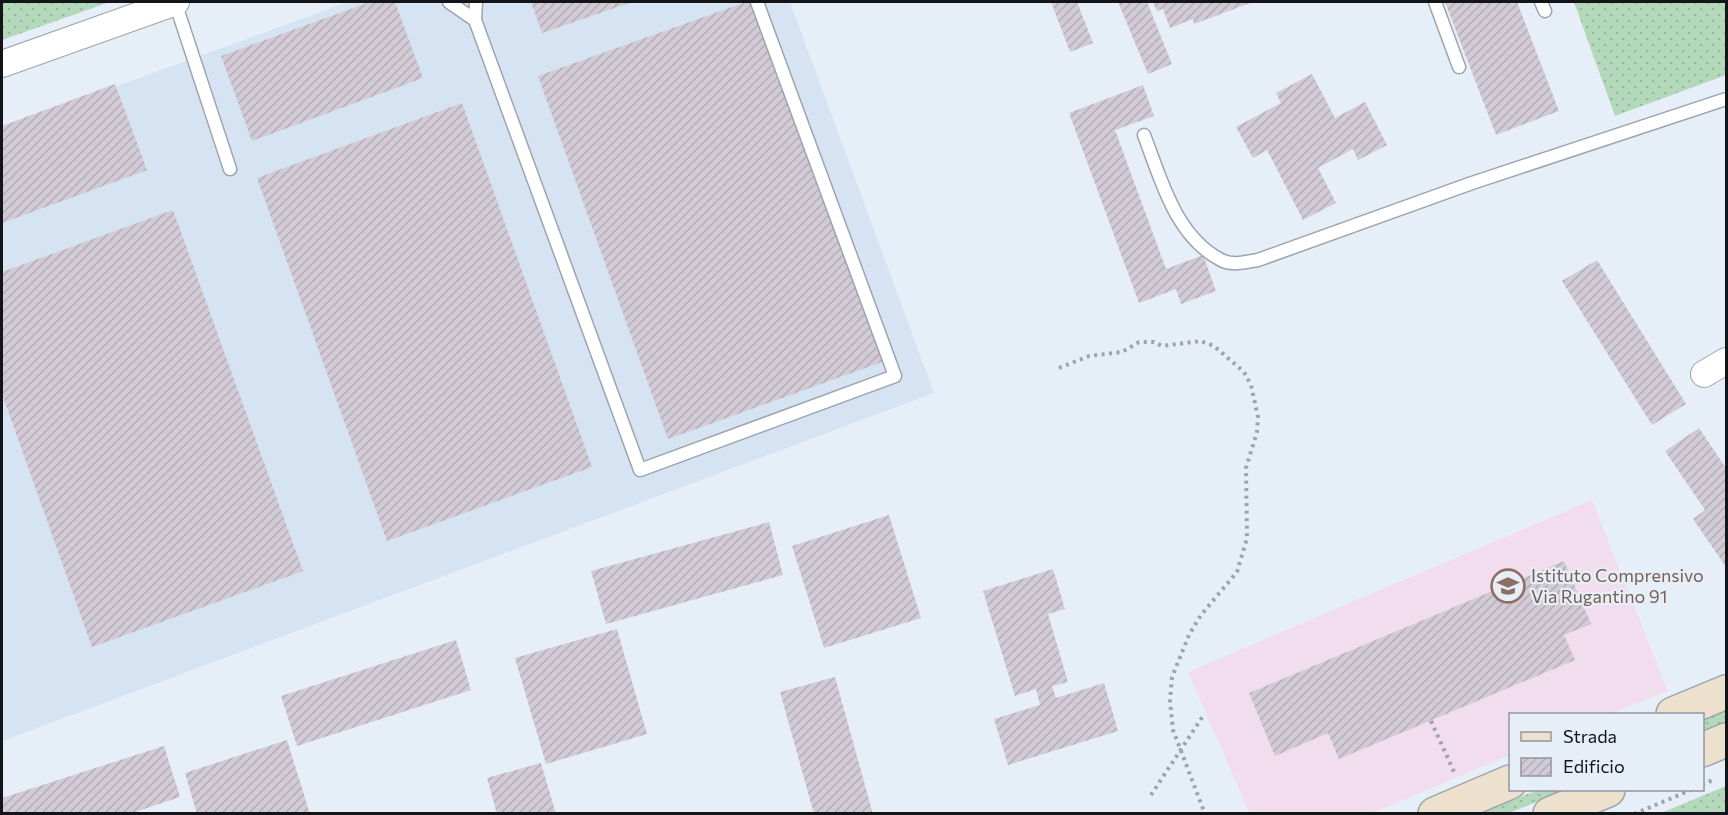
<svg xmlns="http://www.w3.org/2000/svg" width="1728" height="815" font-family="Commissioner,sans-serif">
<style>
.built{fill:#d5e3f2}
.education{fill:#f1dded}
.grass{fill:url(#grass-dots)}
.building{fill:url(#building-hatch)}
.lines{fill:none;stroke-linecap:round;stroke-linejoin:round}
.lane-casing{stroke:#9ca4ac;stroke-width:15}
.street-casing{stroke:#9ca4ac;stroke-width:28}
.secondary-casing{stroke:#9ca4ac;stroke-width:36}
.path{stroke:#9ca3aa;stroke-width:4;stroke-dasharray:3 4.5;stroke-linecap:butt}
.lane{stroke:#fff;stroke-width:12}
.street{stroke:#fff;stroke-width:26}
.secondary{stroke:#ede1cd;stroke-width:33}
.labels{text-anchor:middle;stroke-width:4.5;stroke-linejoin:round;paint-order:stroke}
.education-label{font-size:18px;fill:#785e54;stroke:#e6eff8;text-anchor:start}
</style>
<defs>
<pattern id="grass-dots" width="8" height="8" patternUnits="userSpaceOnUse" patternTransform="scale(1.5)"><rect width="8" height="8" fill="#b3d9ba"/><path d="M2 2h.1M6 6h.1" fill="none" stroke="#99b99f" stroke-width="1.8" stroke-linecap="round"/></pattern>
<pattern id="building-hatch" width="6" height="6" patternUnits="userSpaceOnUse" patternTransform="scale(1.5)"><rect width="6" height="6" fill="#d2cbd5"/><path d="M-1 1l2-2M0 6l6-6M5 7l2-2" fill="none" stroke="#b3adb6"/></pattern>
</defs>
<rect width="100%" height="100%" fill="#e6eff8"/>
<path class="built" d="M348 2H790L934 393 2 741V128Z"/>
<path class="education" d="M1592 500 1668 691 1609 714H1510V755L1372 813 1250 814 1188 672Z"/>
<g class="grass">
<path d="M2 2H110L2 40Z"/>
<path d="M1574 2H1726V75L1615 116Z"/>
<path d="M1726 710V722L1703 732 1702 720Z"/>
<path d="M1726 786V813H1661Z"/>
<path d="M1538 790H1566L1509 813H1479Z"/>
</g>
<g class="building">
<path d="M370 2H395L423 78 252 141 221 56Z"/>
<path d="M531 2H632L542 33Z"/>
<path d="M746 2H753L882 362 668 439 538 76Z"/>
<path d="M1051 2H1077L1093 43 1070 52Z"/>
<path d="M1118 2H1147L1172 64 1148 74Z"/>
<path d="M1153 2H1253L1194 24 1193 19 1170 28 1163 9 1157 11Z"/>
<path d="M1445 2H1517L1559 111 1496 135Z"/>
<path d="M1312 74 1335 118 1365 102 1387 145 1358 160 1353 149 1318 168 1336 203 1303 220 1267 150 1253 158 1236 127 1281 103 1276 93Z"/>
<path d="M115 84 147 170 2 223V126Z"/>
<path d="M1143 85 1154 116 1115 130 1166 269 1203 255 1216 291 1181 304 1176 289 1139 303 1069 113Z"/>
<path d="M462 103 592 467 387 541 257 178Z"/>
<path d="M173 210 303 571 92 647 2 394V272Z"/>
<path d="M1597 260 1686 404 1652 425 1562 281Z"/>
<path d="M1699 428 1726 468V567L1693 519 1705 510 1665 451Z"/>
<path d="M889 515 921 618 824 648 792 546Z"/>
<path d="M769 522 783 575 606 624 591 571Z"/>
<path d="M1564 561 1591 624 1564 635 1575 660 1339 759 1328 733 1275 756 1249 693Z"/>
<path d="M1053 569 1065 609 1048 614 1068 682 1052 686 1056 698 1104 683 1118 731 1008 765 994 719 1040 705 1036 689 1015 696 983 591Z"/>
<path d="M617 629 647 734 546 764 515 658Z"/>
<path d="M456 640 471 690 297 746 281 696Z"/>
<path d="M835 677 873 814H814L780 692Z"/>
<path d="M287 740 310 814H197L185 773Z"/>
<path d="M164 746 180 797 129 814H2V798Z"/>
<path d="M541 763 556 814H497L487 778Z"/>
</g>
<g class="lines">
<defs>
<g id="lane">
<path d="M175 2 230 169"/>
<path d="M449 2 475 20"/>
<path d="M476 2 475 20 640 470 895 376 757 2"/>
<path d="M1435 2 1459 67"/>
<path d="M1541 2 1545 11"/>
<path d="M1144 135C1161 179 1175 236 1221 260 1232 266 1246 262 1258 260L1472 183 1726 99"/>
</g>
<g id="street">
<path d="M2 64 176 2"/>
<path d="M1704 374 1726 361"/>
</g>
<g id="secondary">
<path d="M1673 714 1726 692"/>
<path d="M1702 750 1726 740"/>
<path d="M1435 814 1510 782"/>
<path d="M1550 814 1608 790"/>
</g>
</defs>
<use href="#lane" class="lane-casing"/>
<use href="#street" class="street-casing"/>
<use href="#secondary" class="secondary-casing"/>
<g class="path">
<path d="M1059 368 1089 356 1122 352 1139 342H1154L1162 346 1201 341 1214 346 1244 372 1251 385 1258 417 1257 432 1246 468 1247 538 1237 572 1201 615 1189 635 1172 677 1170 701 1173 730 1205 814"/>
<path d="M1431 721 1455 774"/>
<path d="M1702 785 1715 779"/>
<path d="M1151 795 1203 716"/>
<path d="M1634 814 1691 790"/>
</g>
<use href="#lane" class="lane"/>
<use href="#street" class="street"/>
<use href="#secondary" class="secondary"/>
</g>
<defs>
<symbol id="school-ring" viewBox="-11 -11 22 22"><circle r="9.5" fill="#e6eff8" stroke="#8d6e63" stroke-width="1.5"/><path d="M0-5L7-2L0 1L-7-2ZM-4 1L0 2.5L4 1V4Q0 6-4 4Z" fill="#8d6e63"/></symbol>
</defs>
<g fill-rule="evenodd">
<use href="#school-ring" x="1489" y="567" width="38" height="38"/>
</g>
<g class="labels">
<g class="education-label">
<text x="1531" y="582">Istituto Comprensivo<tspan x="1531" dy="21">Via Rugantino 91</tspan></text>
</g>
</g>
<rect width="1728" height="815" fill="none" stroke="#121417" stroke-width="6"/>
<rect x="1509" y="713" width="195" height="78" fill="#e6eff8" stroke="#91979e" stroke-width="1.5"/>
<rect x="1521" y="732" width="30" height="9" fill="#ede1cd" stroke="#91979e" stroke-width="1.5"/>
<text x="1563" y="743" font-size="18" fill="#121417">Strada</text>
<rect x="1521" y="758" width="30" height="18" fill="url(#building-hatch)" stroke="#91979e" stroke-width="1.5"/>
<text x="1563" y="773" font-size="18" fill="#121417">Edificio</text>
</svg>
